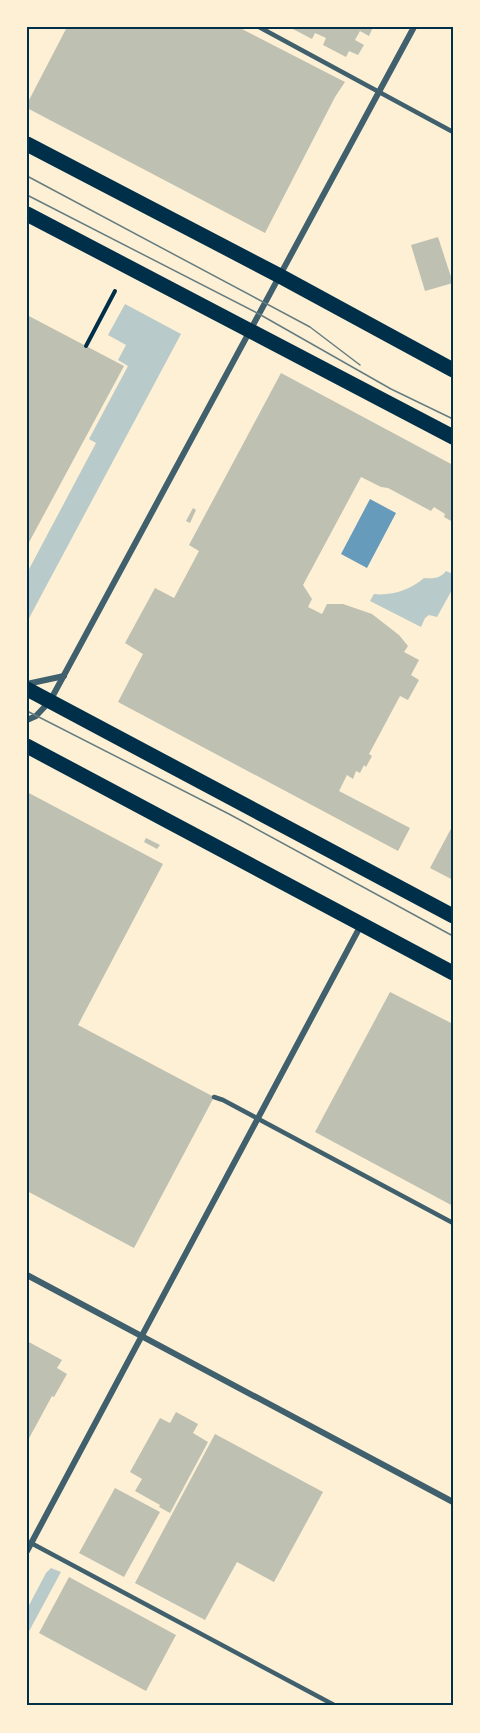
<svg xmlns="http://www.w3.org/2000/svg" width="480" height="1733" font-family="Ubuntu,sans-serif">
<style>
.green{fill:#b9caca}
.water{fill:#669bbc}
.building{fill:#bec0b2}
.lines{fill:none;stroke-linecap:round;stroke-linejoin:round}
.path{stroke:#003049;stroke-width:4}
.service{stroke:#3f606c;stroke-width:4.5}
.minor{stroke:#3f606c;stroke-width:6}
.primary{stroke:#003049;stroke-width:15}
.tram{stroke:#657d81;stroke-width:1.5}
.neatline{fill:none;stroke:#003049;stroke-width:2}
</style>
<rect width="100%" height="100%" fill="#fdf0d5"/>
<g class="green">
<path d="M125 304 181 334 27 622V573L96 443 89 439 128 366 118 360 126 345 108 335Z"/>
<path d="M446 571 453 574V588L437 617 429 615 425 618 421 627 370 601 374 594C392 596 410 590 424 578 433 579 441 578 446 571Z"/>
<path d="M51 1568 61 1572 27 1635V1609L46 1573Z"/>
</g>
<path class="water" d="M370 499 396 513 367 568 341 554Z"/>
<g class="building">
<path d="M67 27H238L345 82 335 97 265 233 27 108V104Z"/>
<path d="M289 27H373L369 36 360 31 355 40 364 45 358 55 349 51 346 57 323 45 326 38 315 33 312 39Z"/>
<path d="M438 237 453 283 425 291 411 245Z"/>
<path d="M27 315 124 366 27 546Z"/>
<path d="M281 373 453 465V522L444 517 445 514 434 507 431 511 388 488 381 487 361 477 303 585 312 599 308 607 322 614 327 604H343L372 614 399 635 408 646 404 652 419 660 411 675 419 680 408 700 400 696 369 754 372 756 366 767 364 765 360 773 356 771 353 779 347 775 339 791 410 828 398 851 118 702 143 654 125 643 155 588 174 598 199 551 189 545Z"/>
<path d="M193 508 196 510 190 523 186 521Z"/>
<path d="M27 792 163 864 78 1025 214 1097 134 1248 27 1191Z"/>
<path d="M453 825V880L430 868Z"/>
<path d="M146 838 160 845 157 849 144 842Z"/>
<path d="M390 992 453 1024V1206L315 1132Z"/>
<path d="M27 1341 62 1360 57 1368 67 1374 54 1397 52 1396 27 1442Z"/>
<path d="M176 1412 198 1424 193 1433 208 1442 170 1513 159 1507 160 1505 135 1491 142 1479 130 1472 160 1418 170 1423Z"/>
<path d="M215 1434 323 1492 274 1582 237 1562 205 1620 135 1583Z"/>
<path d="M115 1488 160 1512 124 1577 79 1553Z"/>
<path d="M69 1577 176 1635 146 1691 39 1633Z"/>
</g>
<g class="lines">
<path class="path" d="M86 346 115 291"/>
<g class="service">
<path d="M259 27 453 132"/>
<path d="M214 1097 223 1100 453 1223"/>
<path d="M31 1543 336 1706"/>
</g>
<g class="minor">
<path d="M27 684 64 676"/>
<path d="M27 720 36 716 50 701 414 27"/>
<path d="M27 1275 453 1502"/>
<path d="M27 1551 361 925"/>
</g>
<g class="primary">
<path d="M27 144 280 276 453 370"/>
<path d="M27 214 453 437"/>
<path d="M27 689 453 916"/>
<path d="M27 746 453 973"/>
</g>
<g class="tram">
<path d="M27 176 310 327 360 365"/>
<path d="M27 195 259 314 391 389 453 419"/>
<path d="M27 711 229 814 453 936"/>
</g>
</g>
<rect width="480" height="1733" fill="none" stroke="#fdf0d5" stroke-width="57"/>
<rect x="28" y="28" width="424" height="1676" class="neatline"/>
</svg>
